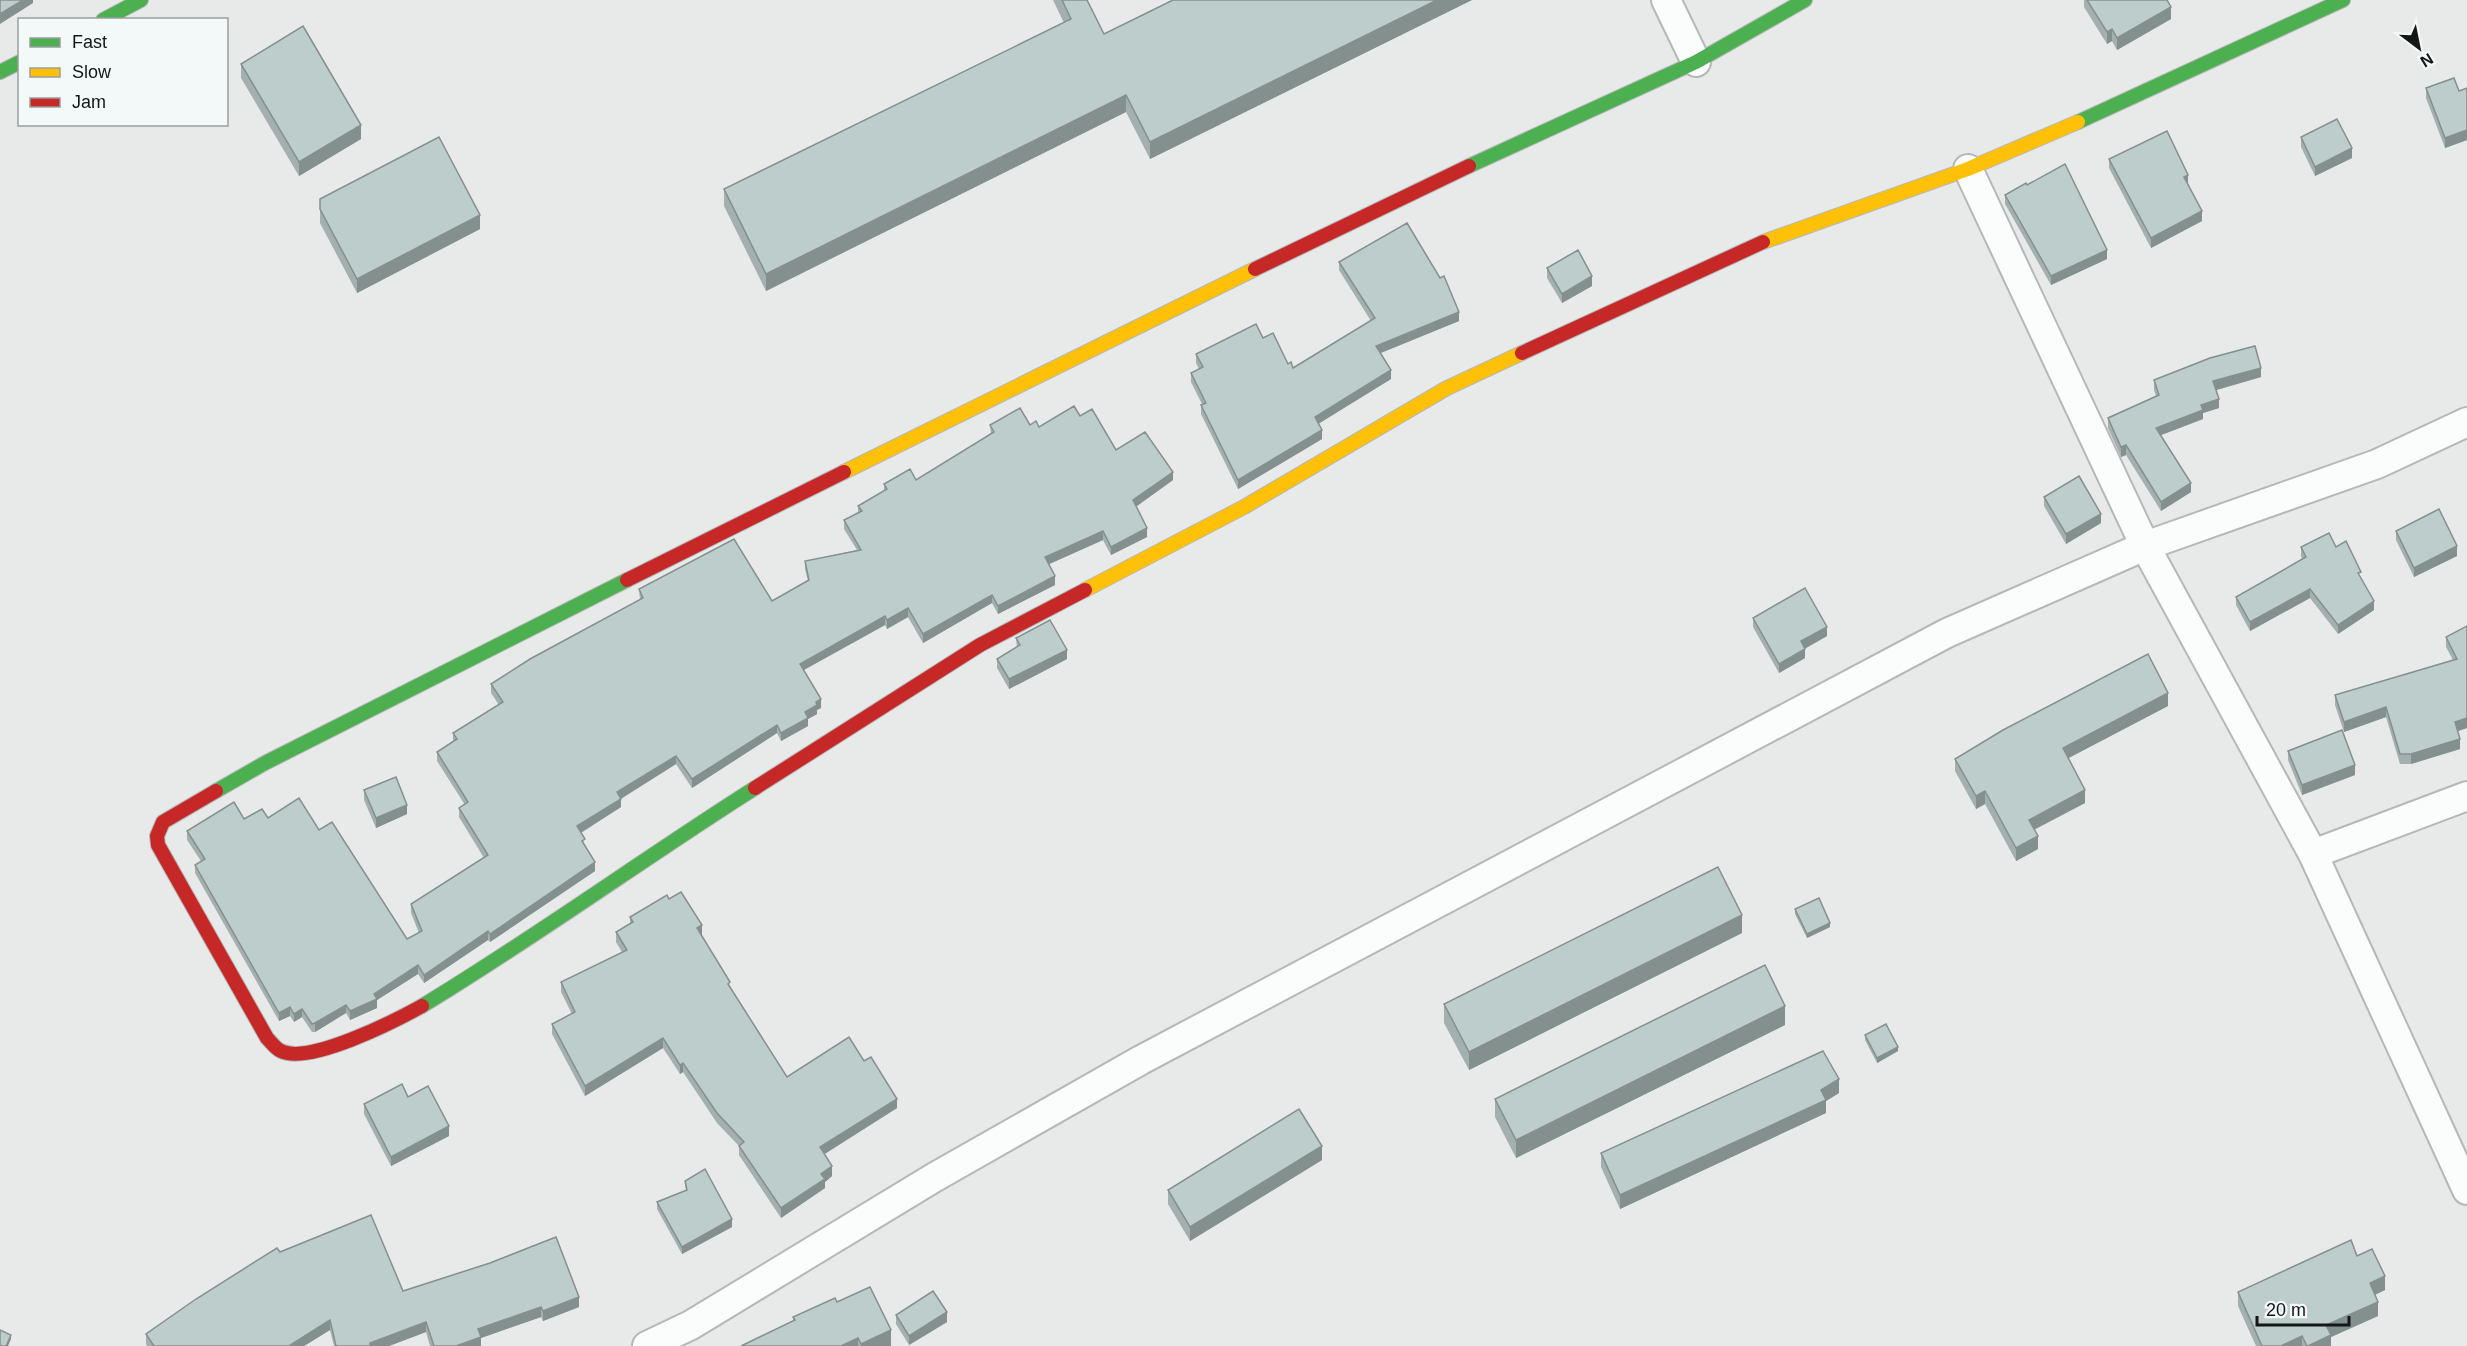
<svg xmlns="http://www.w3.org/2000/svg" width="2467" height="1346" font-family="Helvetica,sans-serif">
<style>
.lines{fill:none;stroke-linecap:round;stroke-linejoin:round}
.street-casing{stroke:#b6b8b8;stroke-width:32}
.fast-casing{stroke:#b6b8b8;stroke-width:16}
.slow-casing{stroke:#b6b8b8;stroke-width:16}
.jam-casing{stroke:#b6b8b8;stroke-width:16}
.street{stroke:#fbfcfc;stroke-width:28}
.fast{stroke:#4caf50;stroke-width:14}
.slow{stroke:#ffc107;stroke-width:14}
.jam{stroke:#c62828;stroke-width:14}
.wall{fill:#a3b0af}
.shaded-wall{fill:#84908e}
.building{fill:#bdcdcb;stroke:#84908e;stroke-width:1.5}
</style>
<rect width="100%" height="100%" fill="#e7eae9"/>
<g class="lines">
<defs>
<g id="street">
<path d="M1666 0 1696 62"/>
<path d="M1968 169 2145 546 2313 854 2467 1190"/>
<path d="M2313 854 2467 796"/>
<path d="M647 1346 691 1325 935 1177 1141 1060 1947 633 2145 546 2377 464 2467 422"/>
</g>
<g id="fast">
<path d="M103 20 141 0"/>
<path d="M0 72 20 62"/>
<path d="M2078 122 2343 0"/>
<path d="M1469 166 1696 62 1805 0"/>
<path d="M216 791 265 763 627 580"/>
<path d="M422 1006C536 937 643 859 755 788"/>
</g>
<g id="slow">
<path d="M1763 242 1968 169 2078 122"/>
<path d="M844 472 1255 269"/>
<path d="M1085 590 1244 507 1447 388 1522 353"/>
</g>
<g id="jam">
<path d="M1255 269 1469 166"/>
<path d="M1522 353 1763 242"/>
<path d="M627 580 844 472"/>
<path d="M755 788 980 645 1085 590"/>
<path d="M216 791 163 822 157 836 158 845 267 1038C271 1042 276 1049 281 1051 309 1065 395 1021 422 1006"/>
</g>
</defs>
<use href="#street" class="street-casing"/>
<use href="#fast" class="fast-casing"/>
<use href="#slow" class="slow-casing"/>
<use href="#jam" class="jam-casing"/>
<use href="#street" class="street"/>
<use href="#fast" class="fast"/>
<use href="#slow" class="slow"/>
<use href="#jam" class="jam"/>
</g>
<g class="wall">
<path d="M1053 0H1087L1104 34 1173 0H1472L1150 159 1126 112 766 291 724 206V189L1064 23Z"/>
<path d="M2084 0H2167L2171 19 2117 50 2112 41 2107 44 2084 7Z"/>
<path d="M241 64 361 139 299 176 241 78Z"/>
<path d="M2426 88 2459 91 2467 88V140L2445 148 2426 98Z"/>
<path d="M2301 137 2352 158 2315 176 2301 147Z"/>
<path d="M2109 159 2188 184 2202 221 2151 248 2109 168Z"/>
<path d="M2027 185 2107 259 2051 285 2005 204V195Z"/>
<path d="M320 199 480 229 357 293 320 223Z"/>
<path d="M1339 262 1459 321 1380 353 1391 379 1319 423 1322 439 1238 489 1201 414V405L1202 404 1191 382V373L1199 369 1196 363V354L1263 338 1288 364 1293 368 1371 321 1339 270Z"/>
<path d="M1547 268 1592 286 1562 303 1547 278Z"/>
<path d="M2261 377 2216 390 2219 408 2203 413V419L2161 435 2191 492 2161 511 2126 455 2121 457 2108 428V418L2156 396 2154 390V380Z"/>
<path d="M1080 416 1116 450 1173 480 1136 506 1147 537 1111 555 1103 540 1049 564 1055 585 998 614 992 603 923 643 908 617 887 629 885 625 804 670 821 708 817 710V714L808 719V726L781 741 777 733 692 788 676 764 621 799V807L581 833 585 847 595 871 490 942 488 940 424 983 418 974 377 1000V1008L350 1020 346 1013 315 1032H312L302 1017 294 1022 290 1016 279 1021 195 873V865L201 861 187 840V831L244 819 268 818 319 830 407 939 419 933 411 913V904L484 858 459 817V808L465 805 437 761V752L453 742V733L499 705 491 693V684L640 600 639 589 772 601 808 581 805 569V561L857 550 844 529V520L858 512V506L884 491V484L916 480 991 434 990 425H1030L1039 427Z"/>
<path d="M2044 497 2101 523 2066 544 2044 506Z"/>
<path d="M2396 531 2457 556 2414 577 2396 540Z"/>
<path d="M2301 547H2336L2361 579 2374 610 2338 634 2310 598 2250 631 2236 605V597L2302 559 2301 556Z"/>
<path d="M1753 618 1827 636 1805 648V658L1779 673 1753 627Z"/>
<path d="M2467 626V728L2458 731 2460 749 2411 764H2400L2386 717 2344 732 2335 705V695L2453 660 2446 647V637Z"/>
<path d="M1016 638 1067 659 1009 689 997 668V659L1017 648Z"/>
<path d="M2168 706 2068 758 2085 803 2034 830 2038 849 2016 861 1985 804 1976 809 1955 771V759Z"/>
<path d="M2288 751 2355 775 2302 795 2288 760Z"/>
<path d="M364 790 407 814 376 828 364 800Z"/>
<path d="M669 899 702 935H701L730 988 787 1077 864 1061 897 1108 824 1154 832 1176 825 1182V1188L781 1218 739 1155V1146L717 1123 683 1072 680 1074 663 1048 585 1096 552 1034V1024L572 1014 561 992V982L622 952 616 942V932L630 923V917Z"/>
<path d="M1795 909 1830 927 1807 938 1795 914Z"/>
<path d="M1742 933 1469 1070 1444 1023V1004Z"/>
<path d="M1785 1025 1516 1158 1495 1117V1099Z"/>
<path d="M1865 1035 1898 1051 1877 1063 1865 1040Z"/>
<path d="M1839 1093 1826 1101V1113L1620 1209 1601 1167V1153Z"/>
<path d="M408 1097 449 1136 391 1166 364 1114V1104Z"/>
<path d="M1322 1160 1190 1241 1168 1204V1190Z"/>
<path d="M685 1181 732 1227 682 1254 657 1209V1202L686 1191Z"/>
<path d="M280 1252 403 1291 579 1307 543 1321 541 1317 481 1338V1346H430L426 1332 389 1346H334L330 1330 304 1346H147L146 1344V1334Z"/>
<path d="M2357 1256 2385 1290 2375 1295 2378 1316 2331 1337V1346H2256L2238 1306V1292Z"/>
<path d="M837 1302 891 1346H741L793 1321V1317Z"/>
<path d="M896 1315 947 1322 909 1345 896 1324Z"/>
</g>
<g class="shaded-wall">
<path d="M23 0H33V3L0 24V14Z"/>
<path d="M1437 0H1472L1150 159V142Z"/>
<path d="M2171 7V19L2117 50V38Z"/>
<path d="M2112 29V41L2107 44V32Z"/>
<path d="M1126 95V112L766 291V274Z"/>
<path d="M361 125V139L299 176V162Z"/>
<path d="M2467 130V140L2445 148V138Z"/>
<path d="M2352 148V158L2315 176V167Z"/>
<path d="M2188 175V185L2184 177Z"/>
<path d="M2202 211V221L2151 248V238Z"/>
<path d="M480 215V229L357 293V279Z"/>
<path d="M2107 250V259L2051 285V276Z"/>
<path d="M1592 276V286L1562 303V294Z"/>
<path d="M1459 312V321L1376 355V346Z"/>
<path d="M2261 368V377L2213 391V381Z"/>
<path d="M1391 370V379L1315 426V417Z"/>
<path d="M2219 399V408L2203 413V419L2156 437V428L2201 405Z"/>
<path d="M1322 430V439L1238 489V480Z"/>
<path d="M2126 445V455L2121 457V447Z"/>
<path d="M1173 472V480L1133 509V500Z"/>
<path d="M2191 483V492L2161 511V502Z"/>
<path d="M2101 514V523L2066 544V534Z"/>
<path d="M1147 528V537L1111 555V547Z"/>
<path d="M1103 531V540L1045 566V557Z"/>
<path d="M2457 546V556L2414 577V568Z"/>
<path d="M1055 576V585L998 614V606Z"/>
<path d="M2310 589V598L2250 631V622Z"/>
<path d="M992 595V603L923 643V634Z"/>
<path d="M2374 601V610L2338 634V625Z"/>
<path d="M908 608V617L887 629V620Z"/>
<path d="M885 616V625L800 672V664Z"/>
<path d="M1827 627V636L1801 651V641Z"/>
<path d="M1805 649V658L1779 673V664Z"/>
<path d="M1067 650V659L1009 689V679Z"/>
<path d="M2168 693V706L2063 761V748Z"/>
<path d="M821 699V708L817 710V714L808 719V726L781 741V733L816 702Z"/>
<path d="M2386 707V717L2344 732V722Z"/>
<path d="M2467 718V728L2455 732V722Z"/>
<path d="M777 725V733L692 788V779Z"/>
<path d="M2460 739V749L2411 764V754Z"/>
<path d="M676 756V764L617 801V792Z"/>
<path d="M2355 765V775L2302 795V785Z"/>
<path d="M2085 790V803L2029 832V820Z"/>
<path d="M1985 791V804L1976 809V796Z"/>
<path d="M621 799V807L577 835V826Z"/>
<path d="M407 805V814L376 828V818Z"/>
<path d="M2038 836V849L2016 861V848Z"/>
<path d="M595 862V871L490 942V934Z"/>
<path d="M1742 915V933L1469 1070V1052Z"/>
<path d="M1830 923V927L1807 938V934Z"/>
<path d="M702 925V935L697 938V928Z"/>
<path d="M488 931V940L424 983V975Z"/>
<path d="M418 965V974L377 1000V1008L350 1020V1011L374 994Z"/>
<path d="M346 1005V1013L315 1032V1023Z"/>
<path d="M1785 1006V1025L1516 1158V1140Z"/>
<path d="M290 1007V1016L279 1021V1013Z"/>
<path d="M302 1009V1017L294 1022V1014Z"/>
<path d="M663 1038V1048L585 1096V1086Z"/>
<path d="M1898 1047V1051L1877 1063V1058Z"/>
<path d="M683 1063V1072L680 1074V1065Z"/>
<path d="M1839 1079V1093L1826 1101V1113L1620 1209V1195L1821 1090Z"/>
<path d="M897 1099V1108L820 1157V1147Z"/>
<path d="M449 1126V1136L391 1166V1157Z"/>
<path d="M1322 1146V1160L1190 1241V1227Z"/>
<path d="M832 1166V1176L825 1182V1188L781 1218V1208L821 1174Z"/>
<path d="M732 1219V1227L682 1254V1247Z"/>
<path d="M2385 1276V1290L2370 1297V1283Z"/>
<path d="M579 1297V1307L543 1321V1311Z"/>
<path d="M2378 1302V1316L2331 1337V1346H2308L2326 1325Z"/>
<path d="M541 1307V1317L481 1338V1346H456L478 1329Z"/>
<path d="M947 1312V1322L909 1345V1336Z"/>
<path d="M330 1320V1330L304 1346H289Z"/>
<path d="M426 1322V1332L389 1346H370V1343Z"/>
<path d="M891 1330V1346H861V1344Z"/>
<path d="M11 1335V1339L8 1346H6Z"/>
<path d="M2302 1336V1346H2281Z"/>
<path d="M858 1338V1346H841Z"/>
</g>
<g class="building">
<path d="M0 0H23L0 14Z"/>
<path d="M1062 0H1087L1104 34 1173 0H1437L1150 142 1126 95 766 274 724 189 1071 19Z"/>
<path d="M2087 0H2167L2171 7 2117 38 2112 29 2107 32Z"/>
<path d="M303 26 361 125 299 162 241 64Z"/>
<path d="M2454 78 2459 91 2467 88V130L2445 138 2426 88Z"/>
<path d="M2337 119 2352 148 2315 167 2301 137Z"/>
<path d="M2167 131 2188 175 2184 177 2202 211 2151 238 2109 159Z"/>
<path d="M439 137 480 215 357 279 320 209V199Z"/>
<path d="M2065 164 2107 250 2051 276 2005 195 2026 183 2027 185Z"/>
<path d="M1407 223 1440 278 1444 276 1459 312 1376 346 1391 370 1315 417 1322 430 1238 480 1201 405 1206 403 1191 373 1203 367 1196 354 1256 324 1263 338 1273 333 1288 364 1291 362 1293 368 1375 318 1339 262Z"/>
<path d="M1578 250 1592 276 1562 294 1547 268Z"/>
<path d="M2255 346 2261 368 2213 381 2219 399 2201 405 2203 410 2156 428 2191 483 2161 502 2126 445 2121 447 2108 418 2159 395 2154 380 2210 358Z"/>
<path d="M1074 406 1080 416 1092 409 1116 450 1145 432 1173 472 1133 500 1147 528 1111 547 1103 531 1045 557 1055 576 998 606 992 595 923 634 908 608 887 620 885 616 800 664 821 699 816 702 817 705 805 712 808 718 781 733 777 725 692 779 676 756 617 792 621 799 577 826 585 839 582 841 595 862 490 934 488 931 424 975 418 965 374 994 377 999 350 1011 346 1005 315 1023 312 1024 302 1009 294 1014 290 1007 279 1013 195 865 205 859 187 831 234 802 244 819 262 809 268 818 299 798 319 830 332 822 407 939 422 931 411 904 488 855 459 808 468 802 437 752 457 739 453 733 503 702 491 684 530 659 643 598 639 589 734 539 772 601 809 580 805 561 861 550 844 520 862 511 858 506 887 489 884 484 910 469 916 480 994 432 990 425 1020 408 1030 425 1036 421 1039 427Z"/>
<path d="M2079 476 2101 514 2066 534 2044 497Z"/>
<path d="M2439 509 2457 546 2414 568 2396 531Z"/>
<path d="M2329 533 2336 547 2346 541 2361 572 2358 573 2374 601 2338 625 2310 589 2250 622 2236 597 2306 557 2301 547Z"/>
<path d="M1805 588 1827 627 1801 641 1805 649 1779 664 1753 618Z"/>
<path d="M1050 620 1067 650 1009 679 997 659 1020 645 1016 638Z"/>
<path d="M2467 626V718L2455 722 2460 739 2411 754H2400L2386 707 2344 722 2335 695 2457 659 2446 637Z"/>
<path d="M2148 654 2168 693 2063 748 2085 790 2029 820 2038 836 2016 848 1985 791 1976 796 1955 759 2003 730Z"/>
<path d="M2342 730 2355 765 2302 785 2288 751Z"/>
<path d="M396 777 407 805 376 818 364 790Z"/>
<path d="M1718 867 1742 915 1469 1052 1444 1004Z"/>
<path d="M681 892 702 925 697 928 730 982 728 984 787 1077 849 1037 864 1061 871 1057 897 1099 820 1147 832 1166 821 1174 825 1179 781 1208 739 1146 744 1142 717 1113 683 1063 680 1065 663 1038 585 1086 552 1024 575 1012 561 982 627 950 616 932 633 922 630 917 667 895 669 899Z"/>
<path d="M1819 898 1830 923 1807 934 1795 909Z"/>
<path d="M1765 965 1785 1006 1516 1140 1495 1099Z"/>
<path d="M1886 1024 1898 1047 1877 1058 1865 1035Z"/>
<path d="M1823 1051 1839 1079 1821 1090 1826 1100 1620 1195 1601 1153Z"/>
<path d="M402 1084 408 1097 428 1086 449 1126 391 1157 364 1104Z"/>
<path d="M1299 1109 1322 1146 1190 1227 1168 1190Z"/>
<path d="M705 1169 732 1219 682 1247 657 1202 687 1190 685 1181Z"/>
<path d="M371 1215 403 1291 490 1263 556 1237 579 1297 543 1311 541 1307 478 1329 481 1337 456 1346H434L426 1322 370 1343V1346H336L330 1320 289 1346H154L146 1334 196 1299 277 1248 280 1252Z"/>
<path d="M2351 1240 2357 1256 2372 1249 2385 1276 2370 1283 2378 1302 2326 1325 2331 1335 2308 1346H2307L2302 1336 2281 1346H2262L2238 1292Z"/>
<path d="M870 1287 891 1330 861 1344 858 1338 841 1346H741L795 1320 793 1317 835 1298 837 1302Z"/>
<path d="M933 1291 947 1312 909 1336 896 1315Z"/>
<path d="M0 1330 11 1335 6 1346H0Z"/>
</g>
<rect x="18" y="18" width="210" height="108" fill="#f3f8f8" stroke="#9a9e9e" stroke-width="1.5"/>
<rect x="30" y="38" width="30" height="9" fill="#4caf50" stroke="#9a9e9e" stroke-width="1.5"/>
<text x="72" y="48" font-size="18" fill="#151717">Fast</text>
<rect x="30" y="68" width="30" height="9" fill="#ffc107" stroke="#9a9e9e" stroke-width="1.5"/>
<text x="72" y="78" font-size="18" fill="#151717">Slow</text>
<rect x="30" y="98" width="30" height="9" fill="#c62828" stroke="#9a9e9e" stroke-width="1.5"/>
<text x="72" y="108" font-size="18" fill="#151717">Jam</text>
<g transform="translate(2419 48) rotate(148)" stroke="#f3f8f8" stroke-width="4.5" paint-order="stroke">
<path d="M0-4.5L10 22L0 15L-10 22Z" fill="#151717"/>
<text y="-9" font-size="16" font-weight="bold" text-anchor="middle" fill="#151717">N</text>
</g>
<path d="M2257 1316v9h92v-9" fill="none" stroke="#151717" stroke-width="3"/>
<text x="2266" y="1316" font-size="18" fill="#151717" stroke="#f3f8f8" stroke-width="4.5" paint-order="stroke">20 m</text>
</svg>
